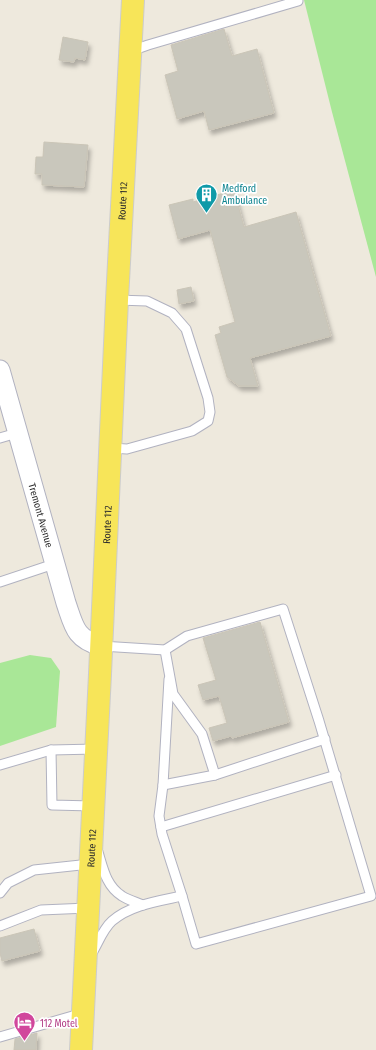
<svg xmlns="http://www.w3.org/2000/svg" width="376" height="1050" font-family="'Fira Sans Condensed',sans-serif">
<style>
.green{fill:#a9e797}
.building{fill:#c9c7bc;stroke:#cac5b7;filter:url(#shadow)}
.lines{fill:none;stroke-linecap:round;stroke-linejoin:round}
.lane-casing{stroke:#b1b2c0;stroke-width:11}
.street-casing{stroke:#b1b2c0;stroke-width:21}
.primary-casing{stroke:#ccc;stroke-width:24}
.lane{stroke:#fff;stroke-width:9}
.street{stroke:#fff;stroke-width:19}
.primary{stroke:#f7e559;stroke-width:22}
.labels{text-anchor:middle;stroke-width:3.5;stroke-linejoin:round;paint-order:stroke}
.culture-label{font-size:10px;fill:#0d838f;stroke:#fff;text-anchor:start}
.street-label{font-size:10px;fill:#2c2c2c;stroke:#fff}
.hotel-label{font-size:10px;fill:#b23c85;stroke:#fff;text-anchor:start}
</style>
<defs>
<filter id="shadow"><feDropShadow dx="2.5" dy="4.5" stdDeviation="2" flood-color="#0004"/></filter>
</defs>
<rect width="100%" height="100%" fill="#eee9dd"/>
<g class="green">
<path d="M304 0H376V277L332 112Z"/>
<path d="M30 655 51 658 60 671 56 727 0 746V663Z"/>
</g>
<g class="building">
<path d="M224 29 232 56 257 49 274 113 209 130 204 111 177 119 165 75 178 71 171 45Z"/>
<path d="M63 37 88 42 85 60 75 58 74 62 59 60Z"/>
<path d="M44 142 88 145 84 187 42 185V174H35L36 157H43Z"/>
<path d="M234 190 244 227 296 212 331 336 250 358 258 386H239L227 377 215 335 221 333 219 327 235 322 210 230 178 239 169 205 193 199V202Z"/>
<path d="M191 287 194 301 179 304 177 290Z"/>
<path d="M260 622 289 722 232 738 231 736 213 741 209 728 227 723 219 696 203 700 198 685 216 680 203 638Z"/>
<path d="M34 929 40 951 2 961 0 953V938Z"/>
<path d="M37 1033 36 1050H14L15 1039Z"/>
</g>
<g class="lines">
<defs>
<g id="lane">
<path d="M131 51 148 45 298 1"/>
<path d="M0 438 17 433"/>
<path d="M111 448 127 449 192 431 208 421 210 412 208 398 186 329 172 313 147 301 117 300"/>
<path d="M0 582 54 564"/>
<path d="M101 646 165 650 187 636 283 609 319 721 371 896 196 944 182 896 162 834 159 816 163 785 169 679"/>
<path d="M165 650 173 694 202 734 215 775"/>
<path d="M51 750 52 805 93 806"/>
<path d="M0 765 51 750 96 749"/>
<path d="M163 785 215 775 325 739"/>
<path d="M161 827 336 775"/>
<path d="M98 852C103 868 106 886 122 896 128 900 136 902 143 905"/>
<path d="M0 893 8 883 34 870 90 864"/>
<path d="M0 926 41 910 88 908"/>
<path d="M92 953C98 943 103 929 112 921 130 905 159 901 182 896"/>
<path d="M0 1037 83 1013"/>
</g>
<g id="street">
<path id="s1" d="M0 370 66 603C74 626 75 639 101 646"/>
</g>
<g id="primary">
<path id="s2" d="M81 1050 100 674 117 300 133 0"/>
</g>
</defs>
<use href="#lane" class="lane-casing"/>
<use href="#street" class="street-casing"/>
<use href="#primary" class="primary-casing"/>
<use href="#lane" class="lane"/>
<use href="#street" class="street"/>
<use href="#primary" class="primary"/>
</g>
<defs>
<symbol id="building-pin" viewBox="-11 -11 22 30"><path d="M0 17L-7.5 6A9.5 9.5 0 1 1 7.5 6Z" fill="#0f9aa8" stroke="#fff"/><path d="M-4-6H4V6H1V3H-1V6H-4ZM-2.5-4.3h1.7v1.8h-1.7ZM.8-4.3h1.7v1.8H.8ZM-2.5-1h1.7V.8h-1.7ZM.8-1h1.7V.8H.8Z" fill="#fff"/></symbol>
<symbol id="hotel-pin" viewBox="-11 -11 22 30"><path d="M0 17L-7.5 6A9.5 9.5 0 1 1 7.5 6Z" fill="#d1479c" stroke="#fff"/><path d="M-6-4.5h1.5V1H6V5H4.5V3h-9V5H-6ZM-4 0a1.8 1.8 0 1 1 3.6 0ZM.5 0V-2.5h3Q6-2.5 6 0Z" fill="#fff"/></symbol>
</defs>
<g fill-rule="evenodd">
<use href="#building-pin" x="194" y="182" width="25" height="34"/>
<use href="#hotel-pin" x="12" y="1010" width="25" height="34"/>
</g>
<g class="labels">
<g class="culture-label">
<text x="222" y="192">Medford<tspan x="222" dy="12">Ambulance</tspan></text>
</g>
<g class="street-label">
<text dy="4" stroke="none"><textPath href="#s2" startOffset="850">Route 112</textPath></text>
<text dy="4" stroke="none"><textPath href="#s1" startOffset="151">Tremont Avenue</textPath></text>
<text dy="4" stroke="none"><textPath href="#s2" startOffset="526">Route 112</textPath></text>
<text dy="4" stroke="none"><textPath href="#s2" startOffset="202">Route 112</textPath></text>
</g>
<g class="hotel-label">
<text x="40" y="1027">112 Motel</text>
</g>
</g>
</svg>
